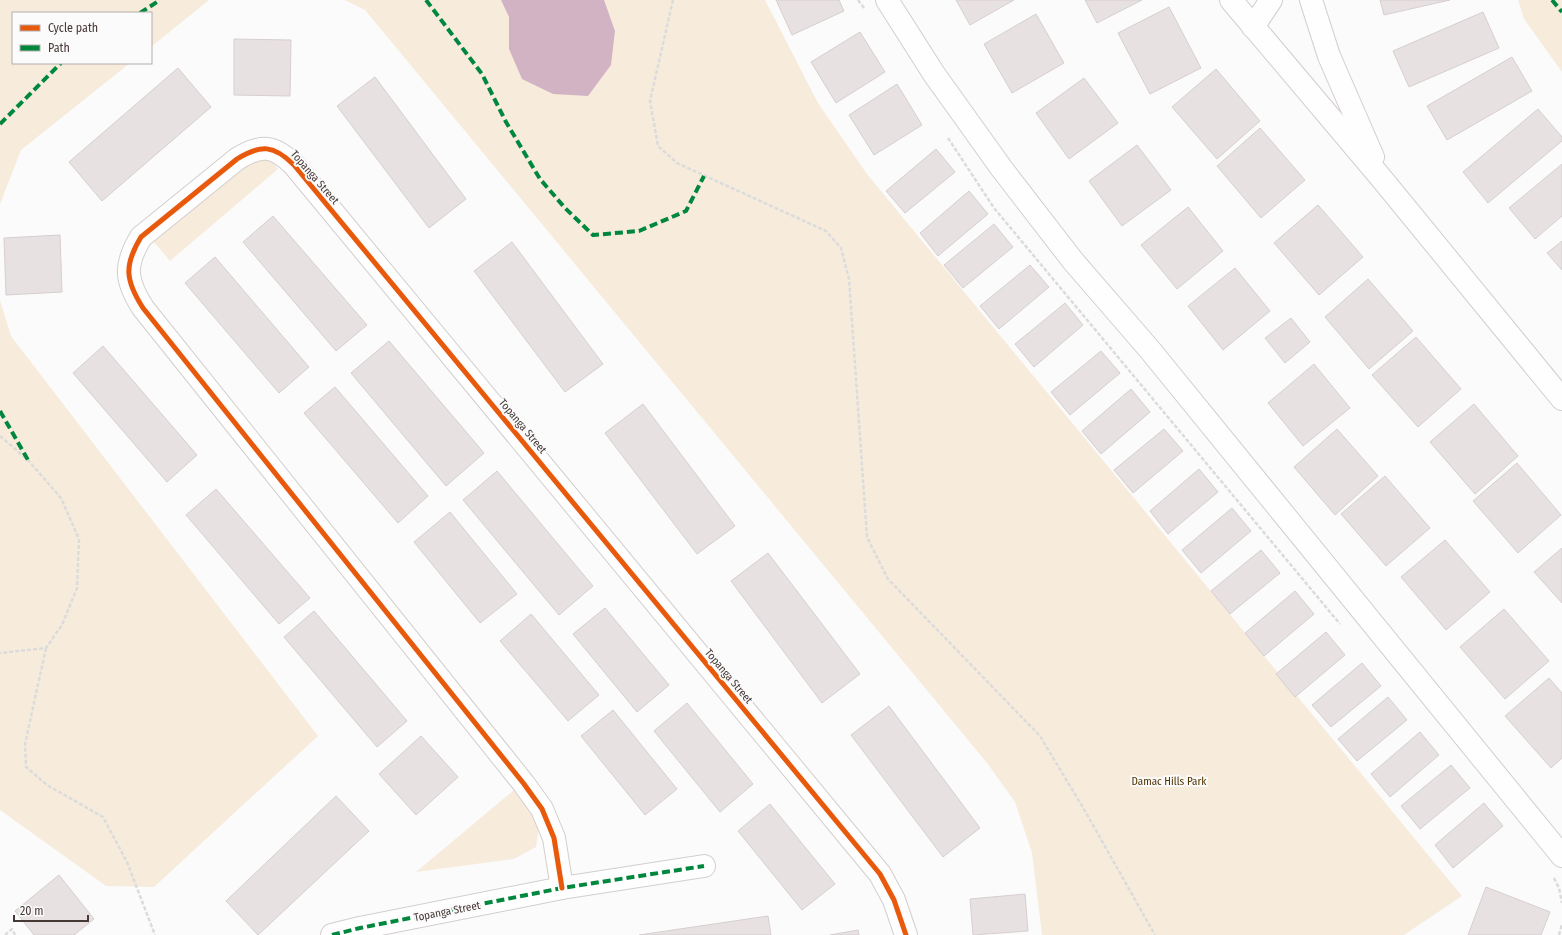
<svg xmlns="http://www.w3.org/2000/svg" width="1562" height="935" font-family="'Fira Sans Condensed',sans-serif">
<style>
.green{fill:#f7ecdc}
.water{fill:#d2b3c4}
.building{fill:#e8e1e2;stroke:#d6ced0}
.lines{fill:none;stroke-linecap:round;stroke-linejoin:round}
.minor-casing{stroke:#d4cecd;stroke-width:24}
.path{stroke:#dcdbdb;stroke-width:2.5;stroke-dasharray:4 2;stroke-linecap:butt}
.minor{stroke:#fefefe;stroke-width:22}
.quiet{stroke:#00873e;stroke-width:4;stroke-dasharray:8 4;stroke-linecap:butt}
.cycleway-casing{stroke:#fbfbfb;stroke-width:8}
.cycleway{stroke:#e8590c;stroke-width:5}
.labels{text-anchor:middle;stroke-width:4;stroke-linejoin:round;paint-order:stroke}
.street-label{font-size:11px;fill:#463835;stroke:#fbfbfb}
.park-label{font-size:11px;fill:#513501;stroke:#fbfbfb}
</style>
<rect width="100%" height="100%" fill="#fbfbfb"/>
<g class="green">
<path d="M0 0H209L151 47V13H13V63H130L21 150 0 204Z"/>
<path d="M345 0H765L818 103 867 174 1462 896 1404 935H1042L1032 853 1015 802 987 763 365 10Z"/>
<path d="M1518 0H1562V72L1524 19Z"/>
<path d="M257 144 278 169 170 261 148 235Z"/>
<path d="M0 300 11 336 318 736 154 887 106 886 0 810Z"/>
<path d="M520 785 540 819 536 847 514 859 416 872Z"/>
</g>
<path class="water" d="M501 0H604L615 31 611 65 588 96 553 94 522 79 509 49V17Z"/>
<g class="building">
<path d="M776 0H839L844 11 792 35Z"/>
<path d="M956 0H1014L970 25Z"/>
<path d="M1085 0H1142L1097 23Z"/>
<path d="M1380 0H1450L1384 15Z"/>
<path d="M1169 7 1201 68 1150 94 1118 33Z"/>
<path d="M1483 12 1499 48 1409 87 1393 51Z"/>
<path d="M1036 14 1064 63 1012 93 984 44Z"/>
<path d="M860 32 885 72 836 103 811 62Z"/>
<path d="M234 39 291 40 290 96 234 95Z"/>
<path d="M1512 57 1532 91 1447 140 1427 106Z"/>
<path d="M178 68 211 107 102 201 69 162Z"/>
<path d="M1216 69 1260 121 1217 159 1172 107Z"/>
<path d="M375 77 466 199 429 228 337 106Z"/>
<path d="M1084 78 1118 123 1069 159 1036 113Z"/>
<path d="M897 84 922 125 874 155 849 115Z"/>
<path d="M1538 109 1562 137V141L1488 203 1463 172Z"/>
<path d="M1260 128 1305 180 1261 218 1217 166Z"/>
<path d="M1137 145 1171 190 1122 226 1089 181Z"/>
<path d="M936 149 955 172 905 213 886 191Z"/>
<path d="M1562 164V216L1535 239 1509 208Z"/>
<path d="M969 191 988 214 938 256 920 233Z"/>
<path d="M1318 205 1363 257 1319 295 1274 243Z"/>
<path d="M1188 207 1223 251 1177 289 1141 245Z"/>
<path d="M273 216 367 325 336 351 243 242Z"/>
<path d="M994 224 1013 247 963 288 944 265Z"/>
<path d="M60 235 62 292 6 295 4 238Z"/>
<path d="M1562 241V270L1547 253Z"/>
<path d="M512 242 603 364 565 392 474 271Z"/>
<path d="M215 257 309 367 279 393 185 283Z"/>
<path d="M1030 265 1049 287 999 329 980 306Z"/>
<path d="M1235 268 1270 311 1223 350 1188 306Z"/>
<path d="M1368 279 1413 331 1369 369 1325 317Z"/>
<path d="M1065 303 1083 325 1034 367 1015 344Z"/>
<path d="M1291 318 1310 342 1285 363 1265 338Z"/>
<path d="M1416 337 1461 389 1418 427 1372 375Z"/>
<path d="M389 341 484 453 446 486 351 373Z"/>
<path d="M103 346 197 455 167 482 73 373Z"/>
<path d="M1101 351 1120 373 1070 415 1051 392Z"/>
<path d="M1314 364 1350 408 1303 446 1268 403Z"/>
<path d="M335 387 428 496 398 523 304 413Z"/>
<path d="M1131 389 1150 412 1101 454 1082 431Z"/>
<path d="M643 404 735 526 697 554 605 433Z"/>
<path d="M1474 404 1518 456 1475 494 1430 442Z"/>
<path d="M1164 429 1183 451 1133 493 1114 470Z"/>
<path d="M1337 429 1378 476 1335 515 1294 467Z"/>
<path d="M1517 463 1561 515 1518 553 1473 501Z"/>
<path d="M1199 469 1218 492 1168 534 1150 511Z"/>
<path d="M497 471 593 586 559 615 463 500Z"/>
<path d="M1385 476 1430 528 1386 566 1341 514Z"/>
<path d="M216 489 310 598 279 624 186 515Z"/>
<path d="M1232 508 1251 531 1201 573 1182 550Z"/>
<path d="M450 512 517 594 480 623 414 542Z"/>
<path d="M1445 540 1490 592 1446 630 1401 577Z"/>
<path d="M1562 548V603L1534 572Z"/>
<path d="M1261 550 1280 573 1230 614 1211 591Z"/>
<path d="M768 553 860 674 822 703 731 581Z"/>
<path d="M1295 591 1314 614 1264 656 1245 633Z"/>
<path d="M605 608 669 685 637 712 573 634Z"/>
<path d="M1504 609 1549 661 1505 699 1460 647Z"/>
<path d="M314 611 407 721 377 747 284 637Z"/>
<path d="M531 614 599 695 568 721 500 641Z"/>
<path d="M1326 632 1345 655 1295 697 1276 674Z"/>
<path d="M1362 663 1381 686 1331 727 1312 705Z"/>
<path d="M1549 678 1562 693V758L1551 768 1505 716Z"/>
<path d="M1388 697 1407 720 1357 761 1338 739Z"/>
<path d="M687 703 753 784 720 812 654 731Z"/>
<path d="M889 706 980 828 943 857 851 735Z"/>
<path d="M613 710 677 789 645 815 581 736Z"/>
<path d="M1420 732 1439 755 1390 797 1371 774Z"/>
<path d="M421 736 458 777 416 815 379 774Z"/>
<path d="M1451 765 1470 788 1420 829 1401 806Z"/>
<path d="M336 796 369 831 258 935 226 901Z"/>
<path d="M1484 803 1503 826 1453 868 1435 845Z"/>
<path d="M770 804 835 884 802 910 738 831Z"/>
<path d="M59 875 94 919 74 935H34L15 911Z"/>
<path d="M1486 887 1550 912 1541 935H1468Z"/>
<path d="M1025 894 1028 931 973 935 970 899Z"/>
<path d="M768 916 771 935H639Z"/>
<path d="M858 930 859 935H830Z"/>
</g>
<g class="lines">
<defs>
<g id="minor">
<path d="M887 0 934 74 1002 169 1073 261 1150 350 1562 856"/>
<path d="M1231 0 1382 179 1562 399"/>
<path d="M1311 0 1329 56 1373 157"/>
<path d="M1253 27 1271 0"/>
<path d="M562 888 554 838 542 809 524 784 143 308C125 280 124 265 141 237L237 159C261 144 274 145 294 165L880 874 894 900 906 935"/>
<path d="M332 935 360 928 562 888 704 866"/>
</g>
</defs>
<use href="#minor" class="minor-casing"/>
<g class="path">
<path d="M673 0 650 101 658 146 677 163 826 231 841 248 849 279 867 537 888 579 1040 736 1085 811 1155 935"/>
<path d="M858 0 864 8"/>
<path d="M948 138 994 208 1340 624"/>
<path d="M0 436 28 460 61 498 79 539 77 588 62 625 46 648 0 653"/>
<path d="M46 648 25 744 26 767 47 785 103 817 127 862 155 935"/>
<path d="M1554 878 1559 888 1562 903"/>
<path d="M5 935 12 929 15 935"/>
<path d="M1559 935 1562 924"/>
</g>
<use href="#minor" class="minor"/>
<g class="quiet">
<path d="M426 0 482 74 506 122 540 179 565 208 593 235 639 231 686 211 704 176"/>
<path d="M1552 0 1562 12"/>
<path d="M140 13 160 0"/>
<path d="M0 124 61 63"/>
<path d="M0 411 28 460"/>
<path d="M332 935 360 928 562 888 704 866"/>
</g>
<defs>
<path id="cycleway" d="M562 888 554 838 542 809 524 784 143 308C125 280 124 265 141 237L237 159C261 144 274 145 294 165L880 874 894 900 906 935"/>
</defs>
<use href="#cycleway" class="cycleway-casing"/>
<use href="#cycleway" class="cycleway"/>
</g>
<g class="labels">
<g class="street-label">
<text transform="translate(315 177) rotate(49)" y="4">Topanga Street</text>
<text transform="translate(523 426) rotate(50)" y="4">Topanga Street</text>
<text transform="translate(729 676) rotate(50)" y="4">Topanga Street</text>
<text transform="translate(447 911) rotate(-11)" y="4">Topanga Street</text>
</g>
<g class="park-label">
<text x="1169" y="785">Damac Hills Park</text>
</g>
</g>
<rect x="12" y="12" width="140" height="52" fill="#fbfbfb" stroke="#b3adac"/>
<rect x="20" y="25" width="20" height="6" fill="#e8590c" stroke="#b3adac"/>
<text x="48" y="32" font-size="12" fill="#463835">Cycle path</text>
<rect x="20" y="45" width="20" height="6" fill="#00873e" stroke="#b3adac"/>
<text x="48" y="52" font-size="12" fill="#463835">Path</text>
<path d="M14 915v6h74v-6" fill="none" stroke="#463835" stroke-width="2"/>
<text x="20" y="915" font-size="12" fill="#463835" stroke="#fbfbfb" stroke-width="3" paint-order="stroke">20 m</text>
</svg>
